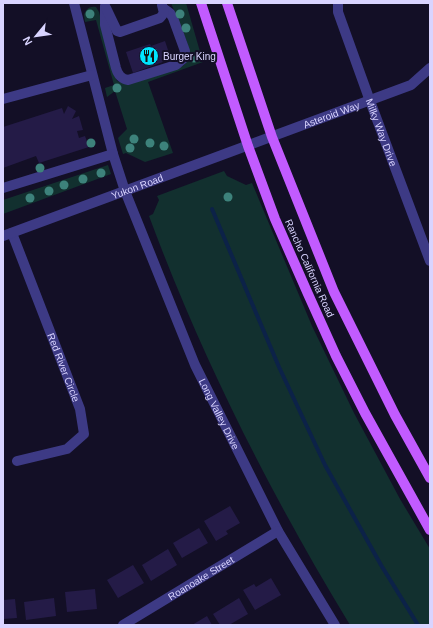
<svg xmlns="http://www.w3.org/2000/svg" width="433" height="628" font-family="Arial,sans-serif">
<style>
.green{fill:#12302f}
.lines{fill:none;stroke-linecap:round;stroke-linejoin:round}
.stream{stroke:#0c2248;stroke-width:4}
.building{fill:#241b47}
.minor{stroke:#3d3a85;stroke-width:10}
.major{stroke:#c25bff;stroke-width:10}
.tree{fill:#3d827b}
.labels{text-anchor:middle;stroke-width:4;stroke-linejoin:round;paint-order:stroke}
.poi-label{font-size:10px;fill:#d9d4ff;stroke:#130f26;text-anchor:start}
.street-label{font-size:10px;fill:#d9d4ff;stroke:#130f26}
</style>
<rect width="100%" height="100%" fill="#130f26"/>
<g class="green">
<path d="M171 3H186L203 62 148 82 173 153 145 162 126 153 123 154 118 138 127 129 115 91 107 97 105 88 114 85 96 20 85 22 84 15C86 9 89 6 96 7L99 12 115 76 117 81 121 82 132 83 183 66 190 58 187 42Z"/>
<path d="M108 165 111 174 3 214V200Z"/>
<path d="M224 171 227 176 246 185 252 183 312 326 354 413 400 499 430 549V625H350C271 495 202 359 149 216L153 214 159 200 157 196Z"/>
</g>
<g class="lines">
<path class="stream" d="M212 209 279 367 325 465 381 565 418 625"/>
</g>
<g class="building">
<path d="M165 41 171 59 133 73 126 52 150 44 151 46Z"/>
<path d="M68 106 76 111 72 119 79 116 83 130 77 131 79 138 85 136 89 147 39 163 36 156 3 168V127L62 108 64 114Z"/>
<path d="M230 506 240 523 226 531 228 534 216 541 204 521Z"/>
<path d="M199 528 208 543 182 558 173 543Z"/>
<path d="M168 549 177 565 151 581 142 565Z"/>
<path d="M133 565 144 583 118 598 107 580Z"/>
<path d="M271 578 281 595 255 610 243 590 254 584 256 587Z"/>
<path d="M95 589 97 609 67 612 65 592Z"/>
<path d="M54 598 56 616 26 620 24 602Z"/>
<path d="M239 598 248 614 229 625H220L213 614Z"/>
<path d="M15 599 17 618 3 619V600Z"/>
<path d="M207 616 212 625H192Z"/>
</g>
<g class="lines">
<g class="minor">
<path id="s1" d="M74 3 113 154 125 191 195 365 278 531 335 625"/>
<path id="s2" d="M338 3V12L370 101 430 261"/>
<path d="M105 6V25L116 68C118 75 121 79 128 80L176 65 183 59 185 51 173 18 170 13 163 8"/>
<path d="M106 8 117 31 120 32 160 18 164 13 162 5"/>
<path d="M3 99 92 75"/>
<path d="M3 188 113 154"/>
<path id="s3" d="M12 233 80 409 84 434 67 449 17 461"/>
<path id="s4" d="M3 236 411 85 430 68"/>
<path id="s5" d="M123 625 278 531"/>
</g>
<g class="major">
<path d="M201 3 248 146 275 219 308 294 336 356 365 413 430 530"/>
<path d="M227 3 272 137 334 292 395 415 430 478"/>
</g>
</g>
<g class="tree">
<circle cx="90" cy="14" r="4.5"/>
<circle cx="180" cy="14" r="4.5"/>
<circle cx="186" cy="28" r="4.5"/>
<circle cx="194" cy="58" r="4.5"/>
<circle cx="117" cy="88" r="4.5"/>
<circle cx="134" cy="139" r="4.5"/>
<circle cx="91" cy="143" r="4.5"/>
<circle cx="150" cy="143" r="4.5"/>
<circle cx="164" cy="146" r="4.5"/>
<circle cx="130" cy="148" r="4.5"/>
<circle cx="40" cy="168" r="4.5"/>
<circle cx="101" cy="173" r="4.5"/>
<circle cx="83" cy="179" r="4.5"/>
<circle cx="64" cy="185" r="4.5"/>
<circle cx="49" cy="191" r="4.5"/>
<circle cx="228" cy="197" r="4.5"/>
<circle cx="30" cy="198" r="4.5"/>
</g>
<defs>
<symbol id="restaurant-disc" viewBox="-11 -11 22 22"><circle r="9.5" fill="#00e5ff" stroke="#130f26"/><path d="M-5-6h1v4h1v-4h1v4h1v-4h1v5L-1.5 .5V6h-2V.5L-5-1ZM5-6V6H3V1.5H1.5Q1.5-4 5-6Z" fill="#111"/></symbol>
</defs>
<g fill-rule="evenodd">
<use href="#restaurant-disc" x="138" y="45" width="22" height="22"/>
</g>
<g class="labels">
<g class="poi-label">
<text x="163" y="60">Burger King</text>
</g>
<g class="street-label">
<text dy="4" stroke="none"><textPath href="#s4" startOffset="350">Asteroid Way</textPath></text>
<text dy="4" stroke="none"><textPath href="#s2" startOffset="137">Milky Way Drive</textPath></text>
<text dy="4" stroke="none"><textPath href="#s4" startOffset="143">Yukon Road</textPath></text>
<text transform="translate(310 268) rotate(66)" y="4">Rancho California Road</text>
<text dy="4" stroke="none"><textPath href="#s3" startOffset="144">Red River Circle</textPath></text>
<text dy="4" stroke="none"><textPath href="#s1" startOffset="437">Long Valley Drive</textPath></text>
<text dy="4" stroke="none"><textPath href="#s5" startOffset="91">Roanoake Street</textPath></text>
</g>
</g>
<rect width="433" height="628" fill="none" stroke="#d9d4ff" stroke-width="8"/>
<g transform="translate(36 36) rotate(241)" stroke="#130f26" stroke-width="3" paint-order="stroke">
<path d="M0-3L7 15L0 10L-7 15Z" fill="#d9d4ff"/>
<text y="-6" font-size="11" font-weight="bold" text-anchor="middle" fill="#d9d4ff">N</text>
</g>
</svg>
